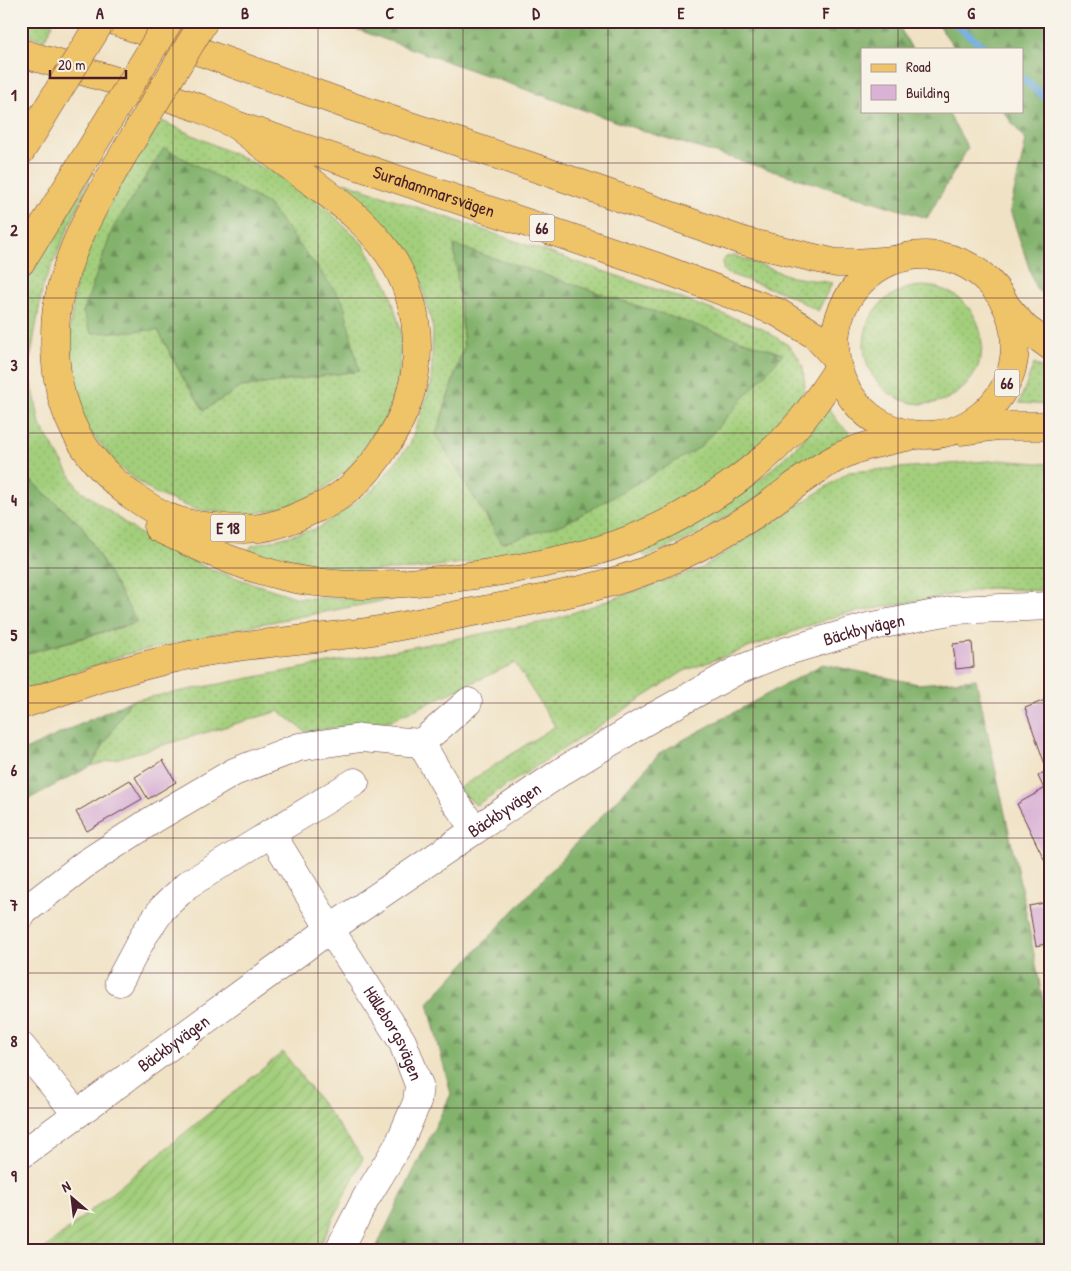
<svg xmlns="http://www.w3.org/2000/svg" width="1071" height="1271" font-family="'Patrick Hand',sans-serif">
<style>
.grass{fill:url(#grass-dots);stroke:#767754;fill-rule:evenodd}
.forest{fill:url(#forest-firs);stroke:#66684c}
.garden{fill:url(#garden-furrows);stroke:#767754}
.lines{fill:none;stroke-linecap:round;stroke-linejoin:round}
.stream{stroke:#6aaadd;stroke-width:8}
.building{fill:#d9b2d6}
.minor-casing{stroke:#633c42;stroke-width:29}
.major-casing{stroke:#633c42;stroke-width:29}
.highway-casing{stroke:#633c42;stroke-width:29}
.minor{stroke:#fff;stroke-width:28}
.major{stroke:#efc469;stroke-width:28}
.highway{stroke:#efc469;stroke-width:28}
.highway-bridge-casing{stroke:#633c42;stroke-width:29;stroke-linecap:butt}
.highway-bridge{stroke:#efc469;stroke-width:28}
.grid{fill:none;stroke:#4a1f2b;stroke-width:1;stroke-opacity:0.55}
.labels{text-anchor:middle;stroke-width:4.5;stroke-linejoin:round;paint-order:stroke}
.shield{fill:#f7f3e8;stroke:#7e5f64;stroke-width:1}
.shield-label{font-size:16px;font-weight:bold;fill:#4a1f2b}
.street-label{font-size:18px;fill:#4a1f2b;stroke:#f7f3e8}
.neatline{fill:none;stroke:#4a1f2b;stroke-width:2}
.grid-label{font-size:16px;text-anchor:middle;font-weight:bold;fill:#4a1f2b}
</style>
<defs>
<pattern id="grass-dots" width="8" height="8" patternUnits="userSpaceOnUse" patternTransform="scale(1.25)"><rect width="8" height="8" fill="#a3cf7c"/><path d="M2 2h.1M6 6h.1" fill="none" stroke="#8eb16b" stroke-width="1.8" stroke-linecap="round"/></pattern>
<pattern id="forest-firs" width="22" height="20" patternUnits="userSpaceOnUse" patternTransform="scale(1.25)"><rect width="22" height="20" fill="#82b26c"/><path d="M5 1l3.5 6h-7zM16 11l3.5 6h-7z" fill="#6c9059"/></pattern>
<pattern id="garden-furrows" width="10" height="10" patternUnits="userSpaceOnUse" patternTransform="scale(1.25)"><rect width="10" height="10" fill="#a3cf7c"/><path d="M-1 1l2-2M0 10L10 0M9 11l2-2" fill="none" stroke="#8eb16b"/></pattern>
</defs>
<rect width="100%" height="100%" fill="#f7f3e8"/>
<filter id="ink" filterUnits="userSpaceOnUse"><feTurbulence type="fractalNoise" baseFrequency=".02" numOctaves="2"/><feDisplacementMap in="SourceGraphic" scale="10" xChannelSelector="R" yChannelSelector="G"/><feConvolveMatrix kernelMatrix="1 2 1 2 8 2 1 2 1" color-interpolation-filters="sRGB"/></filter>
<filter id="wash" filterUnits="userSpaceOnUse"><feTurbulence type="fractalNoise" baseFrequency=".0096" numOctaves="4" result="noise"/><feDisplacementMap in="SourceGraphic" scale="20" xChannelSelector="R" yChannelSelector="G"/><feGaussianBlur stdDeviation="1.12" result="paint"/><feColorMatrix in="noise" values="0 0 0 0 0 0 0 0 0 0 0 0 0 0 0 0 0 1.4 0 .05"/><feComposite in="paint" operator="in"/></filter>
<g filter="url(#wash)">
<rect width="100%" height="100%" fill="#f0e2c5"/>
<g class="grass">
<path d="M21 21H46L53 24 44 40 21 33Z"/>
<path d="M162 121 275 173 323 206 364 245 389 289 401 331 399 380 387 419 348 470 306 502 248 515 197 510 154 493 120 468 85 426 73 393 69 335 77 275 94 232 128 171ZM158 330 359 371 241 387 204 410 183 378Z"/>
<path d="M95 168 43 286 29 366 40 425 78 488 137 532 209 569 298 598H398L255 625 124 655 21 692V655L137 623 82 526 28 478 21 440V290Z"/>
<path d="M344 182 661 291 761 328 788 345 797 355 803 367 805 388 796 409 780 431 713 484 641 522 602 535 509 557 415 569 339 572 285 564 253 555 249 551 251 546 319 528 374 489 410 444 431 385 433 329 421 282 395 236ZM455 246 502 543 436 435 464 346Z"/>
<path d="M734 255 792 277 832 283 818 311 787 294 726 273C721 267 722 263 726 257Z"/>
<circle cx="923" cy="345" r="59"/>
<path d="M1034 364 1050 371V405L1019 403Z"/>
<path d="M827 406 839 423 855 438 694 536 646 557 641 553V549L713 513 763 477 803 440Z"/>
<path d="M1000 460 1050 464V591L989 588 839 615 684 671 476 805 458 789 555 726 515 663 392 720 306 732 279 711 91 766 130 701 549 621 702 568 849 472Z"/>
</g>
<g class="forest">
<path d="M333 21H896L912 49H862V111H947L968 148 927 218 640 130Z"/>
<path d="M935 21H1050V299L1036 289 1010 210 1026 141 1003 111H1022V49H956Z"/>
<path d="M164 148 268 204 343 301 359 371 241 387 204 410 183 378 158 330 91 333 83 312 113 228Z"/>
<path d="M454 245 783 354 699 448 566 523 502 543 436 435 464 346Z"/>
<path d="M21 440 28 478 82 526 137 622 21 655Z"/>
<path d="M823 664 918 684 976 679 1023 897 1050 1037V1250H375L451 1094 428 1003 661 752Z"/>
<path d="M130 701 91 766 21 803V752Z"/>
</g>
<path class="garden" d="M283 1052 363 1158 318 1250H43Z"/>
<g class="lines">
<g class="stream">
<path d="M952 21 986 49"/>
<path d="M1022 78 1050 101"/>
</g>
</g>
<g id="blocks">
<g class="building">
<path d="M972 642 974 667 956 669 953 644Z"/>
<path d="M1050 698V871L1017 804 1044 789 1038 776 1047 770 1025 708Z"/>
<path d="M163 760 176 782 148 799 135 777Z"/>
<path d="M130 780 142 799 87 831 76 812Z"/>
<path d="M1050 902V943L1036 946 1029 906Z"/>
</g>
</g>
</g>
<g filter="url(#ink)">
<use href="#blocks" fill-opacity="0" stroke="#633c42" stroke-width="1"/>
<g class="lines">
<defs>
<g id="minor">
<path d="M421 743 468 702"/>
<path id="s1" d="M271 833 330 929 402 1041 419 1085 417 1102 399 1144 366 1198 339 1250"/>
<path d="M21 916 23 912 85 864 154 819 234 772 299 747 361 738 421 743 454 800 475 830"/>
<path d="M119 982 144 935 162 909 187 885 355 782"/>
<path d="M21 1046 77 1114"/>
<path id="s2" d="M21 1155 330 929 475 830 564 770 644 722 736 671 784 652 868 627 955 610 1050 606"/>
</g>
<g id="major">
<path d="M115 21 353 107 539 169 743 241 836 263H856L894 260"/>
<path id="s3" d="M21 53 137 87 200 108 236 125 658 267 777 312 815 335 835 357"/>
<circle cx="925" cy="345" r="90"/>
<path d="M1007 307 1025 328 1050 346"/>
<path d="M962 431 999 426H1050"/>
</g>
<g id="highway">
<path d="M126 150C99 196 70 244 59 298 55 314 55 330 55 346 56 407 79 454 127 492 140 501 153 511 168 517 184 524 200 526 216 527 231 529 245 530 259 528 276 526 291 520 306 513 314 509 323 506 330 502 367 481 398 434 410 395 424 348 417 295 389 254 362 216 333 198 297 171 276 156 256 140 236 125"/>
<path d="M21 151 41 119"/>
<path d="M21 262 114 111"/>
<path d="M158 528C203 549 250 571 301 580 359 590 418 583 476 575 516 569 556 562 596 551 668 531 752 479 800 422 814 406 826 387 838 369"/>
<path d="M21 705C72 688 123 669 176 658 236 644 298 641 359 633 395 628 431 620 467 613 517 604 566 595 615 581 664 567 710 543 752 516 783 496 818 464 852 451 872 443 895 440 916 435"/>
</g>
</defs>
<use href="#minor" class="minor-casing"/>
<use href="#major" class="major-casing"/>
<use href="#highway" class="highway-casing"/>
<use href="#minor" class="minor"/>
<use href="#major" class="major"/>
<use href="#highway" class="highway"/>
<defs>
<g id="highway-bridge">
<path d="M114 111 169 21"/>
<path d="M41 119 101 21"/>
<path d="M126 150 204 21"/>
</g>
</defs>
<use href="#highway-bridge" class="highway-bridge-casing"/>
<use href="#highway-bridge" class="highway-bridge"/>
</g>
</g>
<path class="grid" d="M173 21V1250M318 21V1250M463 21V1250M608 21V1250M753 21V1250M898 21V49M898 111V1250M21 163H1050M21 298H1050M21 433H1050M21 568H1050M21 703H1050M21 838H1050M21 973H1050M21 1108H1050"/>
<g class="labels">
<g class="shield">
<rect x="529.5" y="214.5" width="25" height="27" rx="4"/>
<rect x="994.5" y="369.5" width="25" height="27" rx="4"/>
<rect x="210.5" y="514.5" width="35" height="27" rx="4"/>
</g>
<g class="shield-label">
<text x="542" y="234">66</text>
<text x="1007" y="389">66</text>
<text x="228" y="534">E 18</text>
</g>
<g class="street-label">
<text dy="6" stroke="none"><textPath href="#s3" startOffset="436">Surahammarsvägen</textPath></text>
<text dy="6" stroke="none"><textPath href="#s2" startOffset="999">Bäckbyvägen</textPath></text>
<text dy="6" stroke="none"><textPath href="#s2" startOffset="594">Bäckbyvägen</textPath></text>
<text dy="6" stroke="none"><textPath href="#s1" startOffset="235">Hälleborgsvägen</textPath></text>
<text dy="6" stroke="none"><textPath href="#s2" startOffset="189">Bäckbyvägen</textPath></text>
</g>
</g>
<rect width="1071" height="1271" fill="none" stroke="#f7f3e8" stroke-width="55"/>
<rect x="861" y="48" width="162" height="65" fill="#f7f3e8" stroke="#b29e9c"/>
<rect x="871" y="64" width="25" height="8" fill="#efc469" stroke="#b29e9c"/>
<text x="906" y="72" font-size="15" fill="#4a1f2b">Road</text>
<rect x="871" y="85" width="25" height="15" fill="#d9b2d6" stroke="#b29e9c"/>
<text x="906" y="98" font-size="15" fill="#4a1f2b">Building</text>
<g transform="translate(72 1198) rotate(332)" stroke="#f7f3e8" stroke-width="4" paint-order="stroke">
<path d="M0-4L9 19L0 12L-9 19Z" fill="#4a1f2b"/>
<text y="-8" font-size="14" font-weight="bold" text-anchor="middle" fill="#4a1f2b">N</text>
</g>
<path d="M50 70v8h76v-8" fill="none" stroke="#4a1f2b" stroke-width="2.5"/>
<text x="58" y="70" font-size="15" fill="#4a1f2b" stroke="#f7f3e8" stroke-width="4" paint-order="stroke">20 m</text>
<rect x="28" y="28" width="1016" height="1216" class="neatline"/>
<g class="grid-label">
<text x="100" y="19">A</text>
<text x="245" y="19">B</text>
<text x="390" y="19">C</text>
<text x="536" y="19">D</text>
<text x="681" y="19">E</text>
<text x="826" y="19">F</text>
<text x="971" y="19">G</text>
<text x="14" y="101">1</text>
<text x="14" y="236">2</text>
<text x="14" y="371">3</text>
<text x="14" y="506">4</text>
<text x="14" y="641">5</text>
<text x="14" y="776">6</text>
<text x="14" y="911">7</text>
<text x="14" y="1047">8</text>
<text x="14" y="1182">9</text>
</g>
</svg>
